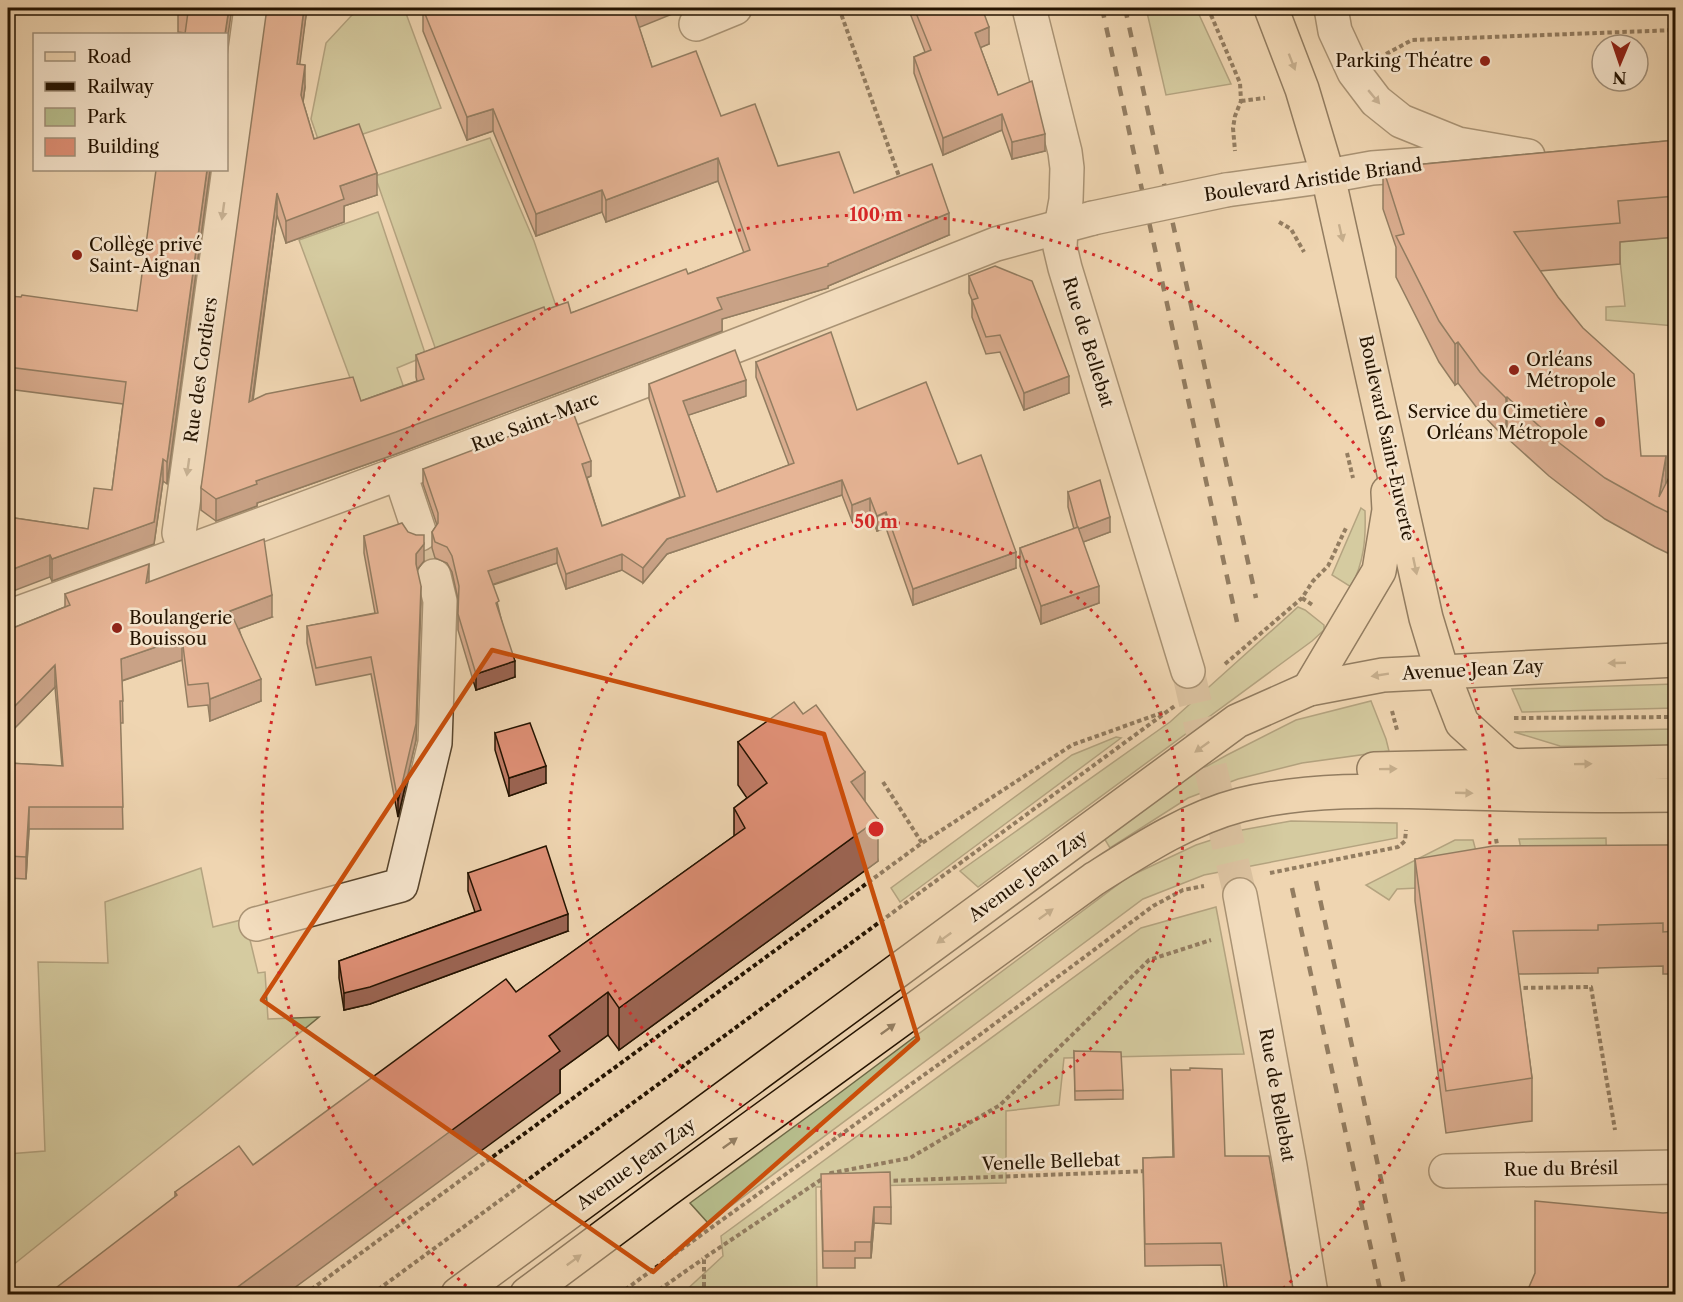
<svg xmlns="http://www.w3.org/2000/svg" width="1683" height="1302" font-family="'Libre Caslon Text',serif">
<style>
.green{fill:#b7be8d;stroke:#6e6846;stroke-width:1.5}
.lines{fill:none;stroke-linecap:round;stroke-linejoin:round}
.minor-tunnel{stroke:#c6ae8e;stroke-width:33;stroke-dasharray:33 16;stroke-linecap:butt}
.minor-casing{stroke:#57442c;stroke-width:36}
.major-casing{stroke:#241300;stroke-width:36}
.path{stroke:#241300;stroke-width:4;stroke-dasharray:4.5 3;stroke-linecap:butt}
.minor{stroke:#f5e4cc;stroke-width:33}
.major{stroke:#efd5b1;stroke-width:33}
.rail{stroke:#241300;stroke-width:4.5;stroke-dasharray:10 10;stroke-linecap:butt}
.minor-bridge-casing{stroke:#57442c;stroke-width:36;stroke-linecap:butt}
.minor-bridge{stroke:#f5e4cc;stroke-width:33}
.wall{fill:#bf7b65;stroke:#241300;stroke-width:1.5}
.shaded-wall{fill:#9b6452;stroke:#241300;stroke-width:1.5}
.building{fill:#de8f75;stroke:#241300;stroke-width:1.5}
.oneway{fill:#947e61}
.oneway2{fill:#978670}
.marked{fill:none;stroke:#cb4e0a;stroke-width:4.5;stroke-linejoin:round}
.ring{fill:none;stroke:#d62828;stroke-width:3;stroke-dasharray:3 6}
.poi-dot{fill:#8f2418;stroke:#f5e4cc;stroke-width:2}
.labels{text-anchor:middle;stroke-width:5;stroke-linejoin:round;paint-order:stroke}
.poi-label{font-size:18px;fill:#241300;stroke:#f5e4cc;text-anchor:start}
.street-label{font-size:18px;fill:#241300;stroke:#f5e4cc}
.centre{fill:#d62828;stroke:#f5e4cc;stroke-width:3}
.ring-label{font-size:18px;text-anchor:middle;font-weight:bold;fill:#d62828;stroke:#f5e4cc;stroke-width:5;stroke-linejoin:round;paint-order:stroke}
</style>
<rect width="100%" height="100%" fill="#efd5b1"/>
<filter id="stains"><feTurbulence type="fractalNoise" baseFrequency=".00333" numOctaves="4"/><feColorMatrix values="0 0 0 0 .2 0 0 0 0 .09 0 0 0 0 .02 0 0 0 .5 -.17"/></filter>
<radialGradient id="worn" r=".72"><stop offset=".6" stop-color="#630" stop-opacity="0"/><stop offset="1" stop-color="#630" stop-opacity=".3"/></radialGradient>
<g class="green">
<path d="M363 8H404L441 108 321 148 311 119 326 43 352 15Z"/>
<path d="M1146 8H1196L1231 84 1166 95Z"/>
<path d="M490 138 534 241 558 312 437 353 375 176Z"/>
<path d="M378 212 426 356 397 368 404 388 359 402 299 240Z"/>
<path d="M1675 237V326L1606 320V307L1625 306 1618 242Z"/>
<path d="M1361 508 1365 511C1366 539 1364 562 1351 587L1332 575Z"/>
<path d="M1298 607 1305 610 1324 625V630L1312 641 978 887 960 871 1170 722Z"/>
<path d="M1675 684V708L1522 712 1512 689Z"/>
<path d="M1371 701 1386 739 1389 751 1302 763 1238 779 1188 798 1110 848 1104 838 1182 780 1227 755 1296 720Z"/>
<path d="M1675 729V747L1560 746 1514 732Z"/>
<path d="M1116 737 1121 738 900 902 891 888 1072 755Z"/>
<path d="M1291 821 1397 823V838L1204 875 1143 899 708 1223 690 1203 829 1101 1128 877 1196 845 1242 830Z"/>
<path d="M1606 838 1607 883 1528 885 1519 839Z"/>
<path d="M1455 840H1473L1485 885 1397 889 1389 900 1366 885Z"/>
<path d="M201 868 213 927 245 919 258 973 265 972 268 1019 319 1017 199 1116 8 1269V1154L45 1151 38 962 108 963 105 902Z"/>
<path d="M1216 907 1244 1054 1064 1058 1059 1105 1006 1111V1183L816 1187 817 1294H682L723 1256 721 1236 1141 928Z"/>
</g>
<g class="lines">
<g class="minor-tunnel">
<path d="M420 534 434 576"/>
<path d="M1188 671 1240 895"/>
</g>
<defs>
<g id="minor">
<path d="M1029 8 1065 152 1067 168 1066 200 1061 227 1060 247 1065 268 1188 671"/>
<path d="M1331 8 1335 31 1354 72 1376 101 1401 121 1458 144 1528 156"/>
<path d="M696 24 735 8"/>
<path d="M1226 190 1328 176 1372 168 1466 161"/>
<path d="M400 474 420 534"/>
<path d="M186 553 179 533 251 8"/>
<path d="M8 617C339 497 669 374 996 244L1093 218"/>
<path d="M1240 895 1290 1166 1311 1294"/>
<path d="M256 924 401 885 435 743 440 601 434 576"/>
<path d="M1446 1171 1676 1167"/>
</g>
<g id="major">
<path d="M1271 8 1302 89 1328 176 1426 618 1442 671 1462 723 1505 762 1572 788"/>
<path d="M1309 689 1379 571 1389 510 1388 492"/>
<path d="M1374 769 1676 762"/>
<path d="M458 1294 1237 721 1309 689 1383 675 1676 660"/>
<path d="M527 1294 665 1191 1094 879C1140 850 1187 819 1240 805 1313 787 1392 791 1466 793 1536 795 1606 796 1676 795"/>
</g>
</defs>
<use href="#minor" class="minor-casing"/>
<use href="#major" class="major-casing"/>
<g class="path">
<path d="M839 8 900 179"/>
<path d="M1208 8 1240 83 1241 101 1235 116 1233 128 1235 151"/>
<path d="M1386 54 1412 40 1676 30"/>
<path d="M1241 101 1265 98"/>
<path d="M1279 222 1291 229 1304 252"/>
<path d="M1347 453 1353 478"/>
<path d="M1302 598 1314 606"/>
<path d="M1225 664 1302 598 1313 581 1328 566 1346 528"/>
<path d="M1392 711 1397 730"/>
<path d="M1514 718 1676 717"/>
<path d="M883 782 922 843"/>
<path d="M1496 839 1498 850"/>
<path d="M1270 873 1398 847 1405 841 1406 830"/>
<path d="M1516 988 1591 987 1615 1130"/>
<path d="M886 1181 1149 1171"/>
<path d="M305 1294 922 843 1072 745 1164 712"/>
<path d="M372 1294 1176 705"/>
<path d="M619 1294 981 1034 1153 906 1183 890 1204 886"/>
<path d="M653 1294 703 1259"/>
<path d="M704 1294V1258L831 1173 910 1158 1000 1105 1149 960 1211 940"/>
</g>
<use href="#minor" class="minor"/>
<use href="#major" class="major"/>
<g class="rail">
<path d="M1102 8 1237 622"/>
<path d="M1125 8 1256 598"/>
<path d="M1316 881 1406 1294"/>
<path d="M1292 888 1381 1294"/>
</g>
<defs>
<path id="minor-bridge" d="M1093 218 1226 190"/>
</defs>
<use href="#minor-bridge" class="minor-bridge-casing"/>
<use href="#minor-bridge" class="minor-bridge"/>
</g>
<g class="wall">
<path d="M178 8H232L185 33 178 32Z"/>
<path d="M307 8 299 64 305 87 303 102 314 139 377 195 344 206V222L286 243 277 215 253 401H361L417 381 416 377V355L545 310 571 313 688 274 744 253 718 181 606 222 602 212 536 236 493 131 467 140 423 31V9L639 28 652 67 721 116 778 166 854 193 949 235 828 286V288L722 319V331L396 454 257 503V506L216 521 201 510V488Z"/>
<path d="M908 8H982L989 44 980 47 998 95 1045 151 1012 159 1002 130 943 155 914 73V57L925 52Z"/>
<path d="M1676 140V237L1620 242V264L1540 271 1641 456 1666 484 1676 464V557L1655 547 1605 519 1549 476 1507 438 1506 439 1480 412 1458 383 1455 385 1439 362 1396 277V247L1383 209V168Z"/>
<path d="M210 170 167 484 163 481 154 544 52 581 50 577 8 517 88 529 112 490 123 404 8 389V296L137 311Z"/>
<path d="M969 276 1069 393 1024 410 1000 352 986 354 972 317V300L969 293Z"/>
<path d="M756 362 857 410 958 464 1016 568 913 605 886 528 877 531 870 514 852 521 842 495 667 554 643 583 622 570 566 589 557 563 493 585 515 677 476 690 458 630V599L452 572 447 563 435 558 432 548V532L437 525 423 484V469L591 476 587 478 602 526 680 497 649 399V384L746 396 688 415 717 492 789 465 756 377Z"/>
<path d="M1068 492 1110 532 1083 542 1099 603 1041 624 1020 566V548L1074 529 1068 507Z"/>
<path d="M364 536 424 561 417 570 421 603 416 740 398 817 371 674 316 685 307 643V626L375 613 364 553Z"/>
<path d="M149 582 272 617 239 629 261 701 210 721 208 705 188 707 182 660 122 681 123 723H120L123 829H29L26 879 8 878V763L62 766 55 687 8 735V671H10L8 652V630L65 607V594Z"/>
<path d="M495 733 546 783 509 796 495 750Z"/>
<path d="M738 742 865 802 878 861 619 1050 608 1035 560 1070V1093L175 1197V1192L253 1165 516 992 734 836V808L747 798 738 785Z"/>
<path d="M1676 845V974H1663V966L1598 968V973L1518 974 1532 1078V1121L1446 1133 1415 901V859Z"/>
<path d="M468 873 568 931 370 1004 344 1010 339 978V961L475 912 468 891Z"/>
<path d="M1074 1051 1123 1090V1099L1075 1100Z"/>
<path d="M1171 1070 1225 1156 1294 1294H1225L1221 1265 1145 1266 1143 1158 1173 1157Z"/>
<path d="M821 1191 891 1207V1224L874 1223 871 1258H855V1268H823Z"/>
</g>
<g class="shaded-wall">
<path d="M229 8H232L226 49V34H225Z"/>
<path d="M304 8H307L297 86V64Z"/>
<path d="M633 8H687L633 30Z"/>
<path d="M989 27V44L975 50V33Z"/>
<path d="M305 65V87L301 117V95Z"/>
<path d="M493 109V131L467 140V117Z"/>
<path d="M1002 114V130L943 155V138Z"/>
<path d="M1045 134V151L1012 159V142Z"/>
<path d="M718 158V181L606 222V200Z"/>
<path d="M207 170H210L167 484V462Z"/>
<path d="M377 173V195L344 206V222L286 243V221L340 186Z"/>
<path d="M602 190V212L536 236V214Z"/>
<path d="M277 193V215L249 424V402Z"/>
<path d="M949 213V235L828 286V288L722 319V331L396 454 257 503V506L216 521V499L256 481 717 298 828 264Z"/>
<path d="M1458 342V383L1455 385V344Z"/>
<path d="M1069 376V393L1024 410V393Z"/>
<path d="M746 380V396L683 417V401Z"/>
<path d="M1507 397V438L1506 439V398Z"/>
<path d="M1666 456V497H1659Z"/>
<path d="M163 459V481L154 544 52 581V559L154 522Z"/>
<path d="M591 461V476L582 479V464Z"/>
<path d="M842 480V495L667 554 643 583V568L667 539Z"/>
<path d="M870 498V514L852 521V505Z"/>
<path d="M886 512V528L877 531V516Z"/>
<path d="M1110 517V532L1078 544V529Z"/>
<path d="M424 544V561L416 571V554Z"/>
<path d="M557 548V563L488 586V571Z"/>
<path d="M1016 552V568L913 605V589Z"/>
<path d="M622 554V570L566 589V574Z"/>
<path d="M50 555V577L8 593V571Z"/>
<path d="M149 564V586L146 583Z"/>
<path d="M421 586 416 740 398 817V801Z"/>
<path d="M1099 586V603L1041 624V606Z"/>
<path d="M272 595V617L230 632V611Z"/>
<path d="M182 638V660L121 681V659Z"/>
<path d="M515 661V677L476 690V674Z"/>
<path d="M55 665V687L8 735V713Z"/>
<path d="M261 679V701L210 721V699Z"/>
<path d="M546 766V783L509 796V778Z"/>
<path d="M865 772V814L851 782Z"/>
<path d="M29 807V829L26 879V857Z"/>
<path d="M878 819V861L619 1050V1008Z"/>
<path d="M568 914V931L370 1004 344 1010V993Z"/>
<path d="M608 992V1035L560 1070V1093L286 1294H228L549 1036Z"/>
<path d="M874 1207V1223L871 1258V1242Z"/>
</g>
<g class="building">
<path d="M178 8H229L225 34H185L188 12 178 10Z"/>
<path d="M267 8H304L297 64 305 65 301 95 314 139 359 124 377 173 340 186 344 199 286 221 277 193 249 402 266 394 353 377 361 401 424 379 416 355 544 307 545 310 568 302 571 313 686 269 688 274 750 250 718 158 606 200 602 190 536 214 493 109 467 117 423 9 426 8H634H633L652 67 696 51 721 116 755 104 778 166 839 152 854 193 932 164 949 213 828 264V266L717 298 722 309 396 432 256 481 257 484 216 499 201 488Z"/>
<path d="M914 8H982L989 27 975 33 998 95 1032 81 1045 134 1012 142 1002 114 943 138 914 57 931 50Z"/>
<path d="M1676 140V196L1618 201 1620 223 1514 232 1558 297 1583 328 1634 374 1641 456H1666L1659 497 1676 464V516L1655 506 1605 478 1549 435 1507 397 1506 398 1480 372 1458 342 1455 344 1439 321 1396 236 1404 234 1383 168Z"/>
<path d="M156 170H207L167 462 163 459 154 522 52 559 50 555 8 571V517L88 529 94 488 112 490 126 382 8 367V296L21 297 22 295 137 311Z"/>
<path d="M995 266 1032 281 1069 376 1024 393 1000 335 986 337 972 300 978 298 969 276Z"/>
<path d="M831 332 857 410 926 382 958 464 981 455 1016 552 913 589 886 512 877 516 870 498 852 505 842 480 667 539 643 568 622 554 566 574 557 548 488 571 499 601 496 603 515 661 476 674 458 614 459 586 452 556 447 547 435 542 432 532 438 523V513L423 469 573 412 591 461 582 464 602 526 685 496 649 384 735 350 746 380 683 401 717 492 794 463 756 362Z"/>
<path d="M1100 480 1110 517 1078 529 1068 492Z"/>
<path d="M402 523 408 532 416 535H424V544L416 554V564L421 586 416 724 398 801 371 657 316 668 307 626 378 613 364 536Z"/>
<path d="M1078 527 1099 586 1041 606 1020 548Z"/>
<path d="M264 539 272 595 230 611 261 679 210 699 208 683 188 685 182 638 121 659 123 701H120L123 807H29L26 857 8 856V763L63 766 55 665 8 713V671L14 670 8 630 70 605 65 594 149 564 146 583Z"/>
<path d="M794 702 803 714 816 705 865 772 851 782 878 819 619 1008 608 992 549 1036 560 1051 228 1294H48L177 1195 175 1192 239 1146 253 1165 506 979 516 992 745 828 734 808 767 783 738 742Z"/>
<path d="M530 723 546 766 509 778 495 733Z"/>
<path d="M1661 845H1676V931L1663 932V923L1598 925V930L1513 931 1532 1078 1446 1091 1415 859 1493 846Z"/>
<path d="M546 846 568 914 370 987 344 993 339 961 481 910 468 873Z"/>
<path d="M1074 1051 1121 1052 1123 1090 1075 1091Z"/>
<path d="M1190 1068 1222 1069 1225 1156H1269L1294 1294H1228L1221 1243 1145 1244 1143 1158 1174 1157 1171 1070H1190Z"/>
<path d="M890 1172 891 1207H874L871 1242H855V1251H823L821 1174Z"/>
<path d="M1535 1201 1663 1213 1676 1212V1294H1526L1535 1273Z"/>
</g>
<defs><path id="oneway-solid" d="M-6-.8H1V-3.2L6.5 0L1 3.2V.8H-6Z" transform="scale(1.5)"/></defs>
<g class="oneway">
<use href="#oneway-solid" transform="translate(1292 62) rotate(69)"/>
<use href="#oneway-solid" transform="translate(1341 233) rotate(77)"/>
<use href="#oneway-solid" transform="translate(1415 566) rotate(78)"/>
<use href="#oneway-solid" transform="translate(1617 663) rotate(178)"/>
<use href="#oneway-solid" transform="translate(1380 675) rotate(171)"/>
<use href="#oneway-solid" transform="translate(1202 747) rotate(144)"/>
<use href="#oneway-solid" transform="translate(1583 764) rotate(-1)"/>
<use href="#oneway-solid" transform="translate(1388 769) rotate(-1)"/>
<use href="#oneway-solid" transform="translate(1464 793) rotate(2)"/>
<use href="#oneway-solid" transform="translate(1046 914) rotate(-36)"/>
<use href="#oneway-solid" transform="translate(944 938) rotate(144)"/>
<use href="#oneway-solid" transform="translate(888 1029) rotate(-36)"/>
<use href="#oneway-solid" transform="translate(730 1143) rotate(-36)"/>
<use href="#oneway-solid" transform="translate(574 1260) rotate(-36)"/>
</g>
<g class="oneway2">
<use href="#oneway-solid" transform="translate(1374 97) rotate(50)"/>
<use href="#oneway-solid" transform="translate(223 211) rotate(98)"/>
<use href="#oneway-solid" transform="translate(188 467) rotate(98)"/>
</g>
<path d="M0 0H1683V1302H0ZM492 650 824 734 918 1039 653 1272 262 1000Z" fill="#efd5b1" fill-opacity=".55" fill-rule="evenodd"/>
<path class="marked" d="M492 650 824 734 918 1039 653 1272 262 1000Z"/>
<g class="ring">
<circle cx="876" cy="829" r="307"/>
<path d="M473 1292A614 614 0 1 1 1279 1292"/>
</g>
<g class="poi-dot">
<circle cx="1485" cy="61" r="6"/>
<circle cx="77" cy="255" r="6"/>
<circle cx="1514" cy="370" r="6"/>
<circle cx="1600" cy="422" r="6"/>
<circle cx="117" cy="628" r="6"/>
</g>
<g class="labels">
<g class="poi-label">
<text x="1473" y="67" text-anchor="end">Parking Théatre</text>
<text x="89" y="251">Collège privé<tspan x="89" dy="21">Saint-Aignan</tspan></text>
<text x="1526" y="366">Orléans<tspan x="1526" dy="21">Métropole</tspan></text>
<text x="1588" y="418" text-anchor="end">Service du Cimetière<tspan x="1588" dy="21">Orléans Métropole</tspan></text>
<text x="129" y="624">Boulangerie<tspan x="129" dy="21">Bouissou</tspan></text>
</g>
<g class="street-label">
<text transform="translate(1313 180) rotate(-8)" y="6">Boulevard Aristide Briand</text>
<text transform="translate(1088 342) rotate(73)" y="6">Rue de Bellebat</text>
<text transform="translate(201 370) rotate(-82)" y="6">Rue des Cordiers</text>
<text transform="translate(535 422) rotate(-21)" y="6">Rue Saint-Marc</text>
<text transform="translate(1387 438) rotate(78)" y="6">Boulevard Saint-Euverte</text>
<text transform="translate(1473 670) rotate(-3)" y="6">Avenue Jean Zay</text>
<text transform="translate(1028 876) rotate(-36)" y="6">Avenue Jean Zay</text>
<text transform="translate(1277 1095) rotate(80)" y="6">Rue de Bellebat</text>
<text transform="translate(1051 1162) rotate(-2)" y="6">Venelle Bellebat</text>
<text transform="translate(636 1164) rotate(-36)" y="6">Avenue Jean Zay</text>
<text transform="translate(1561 1169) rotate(-1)" y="6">Rue du Brésil</text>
</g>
</g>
<circle cx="876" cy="829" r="9" class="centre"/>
<g class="ring-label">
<text x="876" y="221">100 m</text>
<text x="876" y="528">50 m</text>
</g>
<rect width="1683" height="1302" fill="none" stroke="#efd5b1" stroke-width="30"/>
<rect x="9" y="9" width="1665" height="1284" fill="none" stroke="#241300" stroke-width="3"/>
<rect x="15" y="15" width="1653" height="1272" fill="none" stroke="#241300" stroke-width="1.5"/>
<rect x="33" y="33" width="195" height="138" fill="#f5e4cc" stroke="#a1907a" stroke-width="1.5"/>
<rect x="45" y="52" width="30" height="9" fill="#efd5b1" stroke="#a1907a" stroke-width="1.5"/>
<text x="87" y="63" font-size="18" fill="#241300">Road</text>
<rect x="45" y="82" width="30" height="9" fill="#241300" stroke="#a1907a" stroke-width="1.5"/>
<text x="87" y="93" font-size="18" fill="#241300">Railway</text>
<rect x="45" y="108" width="30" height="18" fill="#b7be8d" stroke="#a1907a" stroke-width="1.5"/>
<text x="87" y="123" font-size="18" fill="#241300">Park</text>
<rect x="45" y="138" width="30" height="18" fill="#de8f75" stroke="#a1907a" stroke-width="1.5"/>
<text x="87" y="153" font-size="18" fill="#241300">Building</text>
<g transform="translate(1620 63) rotate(182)"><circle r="28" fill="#f5e4cc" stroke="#a1907a" stroke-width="1.5"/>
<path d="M0-4.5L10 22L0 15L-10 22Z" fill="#8f2418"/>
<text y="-9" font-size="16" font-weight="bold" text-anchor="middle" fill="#241300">N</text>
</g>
<rect width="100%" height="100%" filter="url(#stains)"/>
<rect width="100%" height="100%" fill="url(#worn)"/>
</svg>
